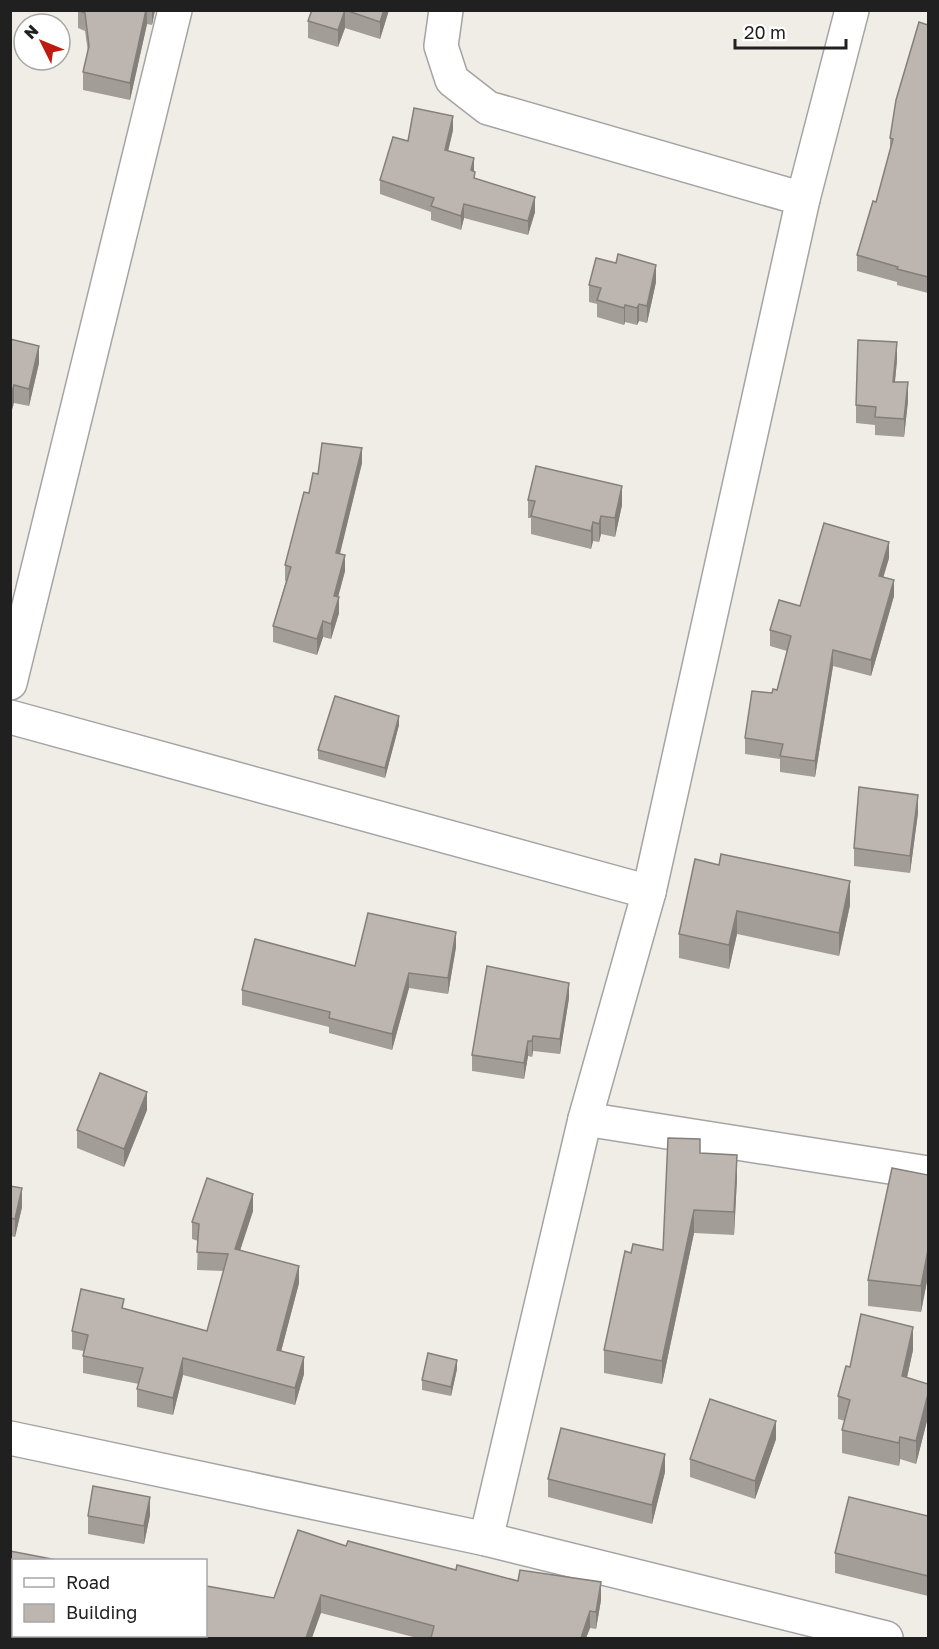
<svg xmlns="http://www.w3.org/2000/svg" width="939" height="1649" font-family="'Golos Text',sans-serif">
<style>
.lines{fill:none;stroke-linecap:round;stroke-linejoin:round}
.minor-casing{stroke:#a4a4a4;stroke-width:36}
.minor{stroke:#fff;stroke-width:33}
.wall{fill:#a39d97}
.shaded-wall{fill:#847f7b}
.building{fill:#bdb6b0;stroke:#847f7b;stroke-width:1.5}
</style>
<rect width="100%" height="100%" fill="#f0ede7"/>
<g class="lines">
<defs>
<g id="minor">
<path d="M446 10 441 46 452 80 488 108 803 199"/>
<path d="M10 683 175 10"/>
<path d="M10 717 649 892"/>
<path d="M585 1119 928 1173"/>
<path d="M10 1438 486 1539 886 1638"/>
<path d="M486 1539 585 1119 649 892 803 199 852 10"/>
</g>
</defs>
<use href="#minor" class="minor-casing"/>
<use href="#minor" class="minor"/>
</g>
<g class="wall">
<path d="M78 10H155L152 25 147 24 130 100 83 90V72L88 52 85 31 78 28Z"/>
<path d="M311 10H389L380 39 345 28 338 47 308 38V21Z"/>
<path d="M928 25V293L897 285V282L857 271V255L876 202 890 150V138Z"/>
<path d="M453 130 448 151 474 171 475 178 535 212 528 235 464 218 461 230 431 220V212L380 194V180L408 141Z"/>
<path d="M656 282 647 323 639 321 637 325 625 322 624 325 597 317V304L589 302V285Z"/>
<path d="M10 339 39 363 29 406 14 403Z"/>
<path d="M897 360 895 382 908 401 904 437 875 435V425L856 423V405Z"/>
<path d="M362 463 340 554 345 571 338 597 339 613 331 639 323 637 317 655 273 642V626L286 581H285V565L309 493 318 474Z"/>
<path d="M528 500 622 505 615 537 601 534 599 542 593 541 591 549 531 534V518H528Z"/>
<path d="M889 558 883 577 894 596 871 676 833 666 815 777 780 772V759L745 754V738L772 693 777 690 787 651 770 646V630L800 606Z"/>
<path d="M399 725 385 778 318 759V750Z"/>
<path d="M918 813 910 873 854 866V848Z"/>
<path d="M719 865 850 905 839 956 737 934 729 969 679 958V934Z"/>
<path d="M456 947 448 994 409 988 392 1050 329 1033V1027L242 1005V990L355 966Z"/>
<path d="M569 998 560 1054 533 1051 532 1057 528 1056 524 1079 472 1071V1055Z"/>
<path d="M147 1110 124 1167 77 1148V1130Z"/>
<path d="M700 1153 737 1178 734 1235 694 1233 662 1384 604 1373V1350L631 1253 663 1250Z"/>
<path d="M928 1175V1276L921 1312 868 1306V1280Z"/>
<path d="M10 1186 22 1207 15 1237 10 1236Z"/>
<path d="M253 1211 240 1250 299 1283 281 1351 304 1374 295 1405 183 1375 173 1415 137 1407V1389L139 1384 83 1373V1356L84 1351 72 1349V1331L124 1309 207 1331 224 1271 197 1270 198 1241 192 1239V1222Z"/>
<path d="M913 1350 907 1378 928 1384V1417L916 1464 900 1459 899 1466 842 1453V1430L845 1421 838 1419V1396Z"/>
<path d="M457 1369 451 1396 422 1390V1380Z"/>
<path d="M776 1439 755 1499 690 1477V1459Z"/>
<path d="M665 1472 652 1524 548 1497V1479Z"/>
<path d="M150 1515 144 1544 88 1534V1516Z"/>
<path d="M928 1516V1596L835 1573V1553Z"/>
<path d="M346 1546 456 1570 518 1581 601 1600 596 1629 590 1628 586 1638H417L321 1613 274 1598Z"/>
</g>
<g class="shaded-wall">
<path d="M146 10H147V24L130 100V83Z"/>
<path d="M152 10H155L152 25Z"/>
<path d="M345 10V28L338 47V30Z"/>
<path d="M384 10H389L380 39V22Z"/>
<path d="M453 116V130L445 164V150Z"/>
<path d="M474 158V172L471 170Z"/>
<path d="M535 197V212L528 235V221Z"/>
<path d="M464 204V218L461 230V216Z"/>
<path d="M656 265V282L647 323V306Z"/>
<path d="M639 304V321L637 325V308Z"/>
<path d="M625 305V322L624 325V308Z"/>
<path d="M897 342V360L893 400V382Z"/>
<path d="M39 346V363L29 406V389Z"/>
<path d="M908 382V401L904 437V419Z"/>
<path d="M14 385V403L10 417V400Z"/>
<path d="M362 448V463L336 569V553Z"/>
<path d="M622 486V505L615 537V518Z"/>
<path d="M601 516V534L599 542V524Z"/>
<path d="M593 522V541L591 549V531Z"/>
<path d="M889 542V558L879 592V576Z"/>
<path d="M345 555V571L334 612V596Z"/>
<path d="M894 580V596L871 676V660Z"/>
<path d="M339 597V613L331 639V624Z"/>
<path d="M323 621V637L317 655V639Z"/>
<path d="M833 650V666L815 777V761Z"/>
<path d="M399 716V725L385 778V768Z"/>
<path d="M918 795V813L910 873V856Z"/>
<path d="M850 881V905L839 956V933Z"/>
<path d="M737 911V934L729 969V945Z"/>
<path d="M456 932V947L448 994V978Z"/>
<path d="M409 973V988L392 1050V1034Z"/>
<path d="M569 983V998L560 1054V1039Z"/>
<path d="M533 1036V1051L532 1057V1041Z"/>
<path d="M528 1041V1056L524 1079V1063Z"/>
<path d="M147 1092V1110L124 1167V1149Z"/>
<path d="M737 1155V1178L734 1235V1212Z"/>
<path d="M22 1188V1207L15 1237V1219Z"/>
<path d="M253 1194V1211L235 1266V1249Z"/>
<path d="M694 1210V1233L662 1384V1361Z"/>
<path d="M928 1250V1276L921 1312V1286Z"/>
<path d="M299 1266V1283L277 1367V1350Z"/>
<path d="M913 1327V1350L902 1399V1376Z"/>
<path d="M304 1357V1374L295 1405V1388Z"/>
<path d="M183 1358V1375L173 1415V1398Z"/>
<path d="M457 1360V1369L451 1396V1387Z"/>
<path d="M928 1394V1417L916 1464V1441Z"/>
<path d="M776 1421V1439L755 1499V1481Z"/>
<path d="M900 1437V1459L899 1466V1443Z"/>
<path d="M665 1454V1472L652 1524V1505Z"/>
<path d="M150 1497V1515L144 1544V1526Z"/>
<path d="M601 1582V1600L596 1629V1612Z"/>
<path d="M321 1595V1613L312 1638H306Z"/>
<path d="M590 1611V1628L586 1638H581Z"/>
<path d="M41 1635H46L45 1638H40Z"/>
</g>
<g class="building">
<path d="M78 10H146L130 83 83 72 89 46 85 13Z"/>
<path d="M312 10H345L338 30 308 21Z"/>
<path d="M345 10H384L380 22Z"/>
<path d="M919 22 928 25V277L897 269 898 267 857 255 873 201 876 202 893 139 890 138 896 100Z"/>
<path d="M414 108 453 116 445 150 474 158 471 170 475 172 474 178 535 197 528 221 464 204 461 216 431 206 434 198 380 180 393 137 408 141Z"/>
<path d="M618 254 656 265 647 306 639 304 637 308 625 305 624 308 597 300 601 288 589 285 596 258 616 263Z"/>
<path d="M10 339 39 346 29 389 14 385 10 400Z"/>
<path d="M858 340 897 342 893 382H908L904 419 875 417 876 407 856 405Z"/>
<path d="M322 443 362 448 336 553 345 555 334 596 339 597 331 624 323 621 317 639 273 626 291 567 285 565 304 492 309 493 313 473 318 474Z"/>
<path d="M536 466 622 486 615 518 601 516 599 524 593 522 591 531 531 516 535 501 528 500Z"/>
<path d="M824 523 889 542 879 576 894 580 871 660 833 650 815 761 780 756 783 744 745 738 752 691 772 693 773 689 777 690 791 636 770 630 779 600 800 606Z"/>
<path d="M335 696 399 716 385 768 318 750Z"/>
<path d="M859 787 918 795 910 856 854 848Z"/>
<path d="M721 854 850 881 839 933 737 911 729 945 679 934 695 859 719 865Z"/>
<path d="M368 913 456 932 448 978 409 973 392 1034 329 1018 330 1012 242 990 255 939 355 966Z"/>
<path d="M487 966 569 983 560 1039 533 1036 532 1041H528L524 1063 472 1055Z"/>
<path d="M100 1073 147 1092 124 1149 77 1130Z"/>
<path d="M668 1138 700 1139V1153L737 1155 734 1212 694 1210 662 1361 604 1350 625 1251 631 1253 633 1244 663 1250Z"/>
<path d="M892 1168 928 1175V1250L921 1286 868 1280Z"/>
<path d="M207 1178 253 1194 235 1249 299 1266 277 1350 304 1357 295 1388 183 1358 173 1398 137 1389 143 1368 83 1356 88 1335 72 1331 81 1289 124 1299 122 1308 207 1331 228 1254 197 1252 199 1224 192 1222Z"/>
<path d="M10 1186 22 1188 15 1219 10 1218Z"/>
<path d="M861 1314 913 1327 902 1376 928 1384V1394L916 1441 900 1437 899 1443 842 1430 850 1400 838 1396 846 1366 850 1367Z"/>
<path d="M428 1353 457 1360 451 1387 422 1380Z"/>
<path d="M710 1399 776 1421 755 1481 690 1459Z"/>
<path d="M561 1428 665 1454 652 1505 548 1479Z"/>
<path d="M93 1486 150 1497 144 1526 88 1516Z"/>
<path d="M849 1497 928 1516V1576L835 1553Z"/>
<path d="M298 1530 346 1546 348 1541 456 1570 457 1565 518 1581 520 1570 601 1582 596 1612 590 1611 581 1638H431L434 1626 321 1595 306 1638H104L105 1635H206V1586L274 1598Z"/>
<path d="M10 1551 57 1560H14V1635H41L40 1638H10Z"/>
</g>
<rect width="939" height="1649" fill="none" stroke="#202020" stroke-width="24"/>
<rect x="12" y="1559" width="195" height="78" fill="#ffffff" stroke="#a6a6a6" stroke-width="1.5"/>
<rect x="24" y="1578" width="30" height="9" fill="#ffffff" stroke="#a6a6a6" stroke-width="1.5"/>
<text x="66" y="1589" font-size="18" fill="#202020">Road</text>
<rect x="24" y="1604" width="30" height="18" fill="#bdb6b0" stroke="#a6a6a6" stroke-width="1.5"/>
<text x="66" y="1619" font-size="18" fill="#202020">Building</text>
<g transform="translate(42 42) rotate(313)"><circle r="28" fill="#ffffff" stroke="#a6a6a6" stroke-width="1.5"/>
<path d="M0-4.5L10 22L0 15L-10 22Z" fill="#be1a12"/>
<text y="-9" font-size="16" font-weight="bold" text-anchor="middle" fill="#202020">N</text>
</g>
<path d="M735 39v9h111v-9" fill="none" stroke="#202020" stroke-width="3"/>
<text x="744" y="39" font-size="18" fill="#202020" stroke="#ffffff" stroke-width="4.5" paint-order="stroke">20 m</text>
</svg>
